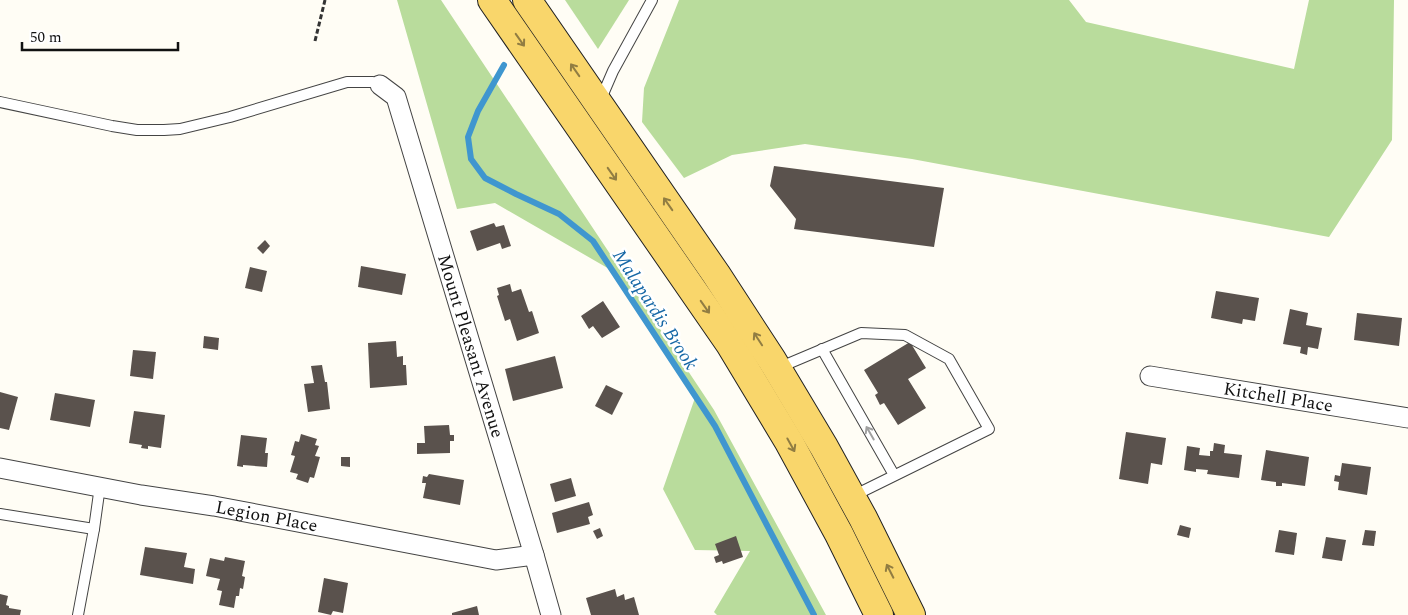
<svg xmlns="http://www.w3.org/2000/svg" width="1408" height="615" font-family="Spectral,serif">
<style>
.forest{fill:#b9dc9c}
.lines{fill:none;stroke-linecap:round;stroke-linejoin:round}
.stream{stroke:#3f96cf;stroke-width:6}
.building{fill:#5a524d}
.lane-casing{stroke:#444;stroke-width:12}
.street-casing{stroke:#444;stroke-width:21}
.primary-casing{stroke:#222;stroke-width:30}
.path{stroke:#333;stroke-width:3;stroke-dasharray:5 2.5;stroke-linecap:butt}
.lane{stroke:#fff;stroke-width:10}
.street{stroke:#fff;stroke-width:19}
.primary{stroke:#f9d66b;stroke-width:28}
.oneway{stroke:#917d42}
.oneway2{stroke:#a0a0a0}
.labels{text-anchor:middle;stroke-width:5;stroke-linejoin:round;paint-order:stroke}
.street-label{font-size:18px;fill:#111;stroke:#fff}
.water-label{font-size:19px;font-style:italic;fill:#1768a6;stroke:#fff}
</style>
<rect width="100%" height="100%" fill="#fffdf5"/>
<g class="forest">
<path d="M397 0H441L714 410 826 615H717L714 612 750 551 695 550 663 489 696 395 611 270 495 203 457 209Z"/>
<path d="M565 0H629L598 49Z"/>
<path d="M679 0H1069L1086 22 1294 69 1309 0H1394L1392 140 1329 237 912 159 805 144 732 155 684 178 642 122 644 88Z"/>
</g>
<g class="lines">
<path class="stream" d="M504 65 478 111 468 137 471 159 485 178 516 194 559 214 593 241 715 426 814 615"/>
</g>
<g class="building">
<path d="M774 166 944 188 934 247 794 229 796 219 770 186Z"/>
<path d="M494 223 496 227 504 225 511 246 502 249 500 243 477 251 470 231Z"/>
<path d="M265 240 270 246 263 254 257 248Z"/>
<path d="M361 266 406 274 402 295 358 287Z"/>
<path d="M250 267 267 271 262 292 245 288Z"/>
<path d="M510 284 512 292 521 289 529 312 532 311 539 333 517 341 510 319 505 321 497 296 499 295 497 288Z"/>
<path d="M1216 291 1259 298 1255 321 1243 319 1242 324 1211 318Z"/>
<path d="M603 301 620 327 602 338 593 326 589 329 581 316Z"/>
<path d="M1290 309 1308 313 1306 325 1322 328 1318 349 1308 347 1307 355 1300 353 1301 347 1283 344Z"/>
<path d="M1357 313 1402 318 1399 346 1354 340Z"/>
<path d="M204 336 219 338 218 350 203 348Z"/>
<path d="M396 341 397 357 403 356V365H406L407 385 370 388 368 343Z"/>
<path d="M910 342 926 368 908 379 926 408 898 425 884 403 880 405 875 395 878 393 864 370Z"/>
<path d="M133 350 156 352 153 379 130 376Z"/>
<path d="M555 356 563 388 513 401 505 369Z"/>
<path d="M322 365 325 382H327L330 409 308 412 304 384 314 383 311 366Z"/>
<path d="M606 385 623 393 612 415 595 406Z"/>
<path d="M0 392 18 397 9 430 0 428Z"/>
<path d="M55 393 95 400 90 427 50 420Z"/>
<path d="M134 411 165 415 161 448 148 446V449L141 448 142 445 129 443Z"/>
<path d="M449 425 450 435H454V441H450V453L417 454V443H425L424 426Z"/>
<path d="M1126 432 1166 438 1162 465 1151 463 1148 484 1119 479Z"/>
<path d="M301 434 317 439 315 445 319 446 315 456 320 457 314 478 310 477 308 483 296 479 298 474 290 472 295 456 291 455 295 441 299 442Z"/>
<path d="M241 435 267 438 265 453H268L267 467 243 465V467L237 466Z"/>
<path d="M1214 443 1225 445 1224 453 1242 455 1239 478 1207 474 1208 470 1196 469V472L1184 470 1187 446 1200 448 1199 455 1210 456V451H1213Z"/>
<path d="M1266 450 1309 457 1305 486 1282 483V486H1276V482L1261 480Z"/>
<path d="M341 457H350V467L341 466Z"/>
<path d="M1342 463 1371 467 1367 495 1338 490 1339 482 1334 481 1335 475 1340 476Z"/>
<path d="M429 474 464 480 460 505 423 498 426 483H422L423 476 427 477Z"/>
<path d="M571 478 576 496 555 502 550 484Z"/>
<path d="M589 502 593 515 588 517 590 524 557 533 552 513Z"/>
<path d="M1180 525 1191 528 1189 538 1177 535Z"/>
<path d="M600 528 603 536 597 539 593 531Z"/>
<path d="M1279 530 1297 533 1294 555 1275 552Z"/>
<path d="M1365 530 1376 531 1374 546 1362 545Z"/>
<path d="M736 536 743 557 723 564 722 561 716 563 714 557 719 555 715 544Z"/>
<path d="M1326 537 1346 540 1342 561 1322 558Z"/>
<path d="M145 547 187 553 184 567 195 569 193 584 140 575Z"/>
<path d="M225 557 245 561 242 576 245 577 243 589 240 588 239 596H236L234 608 219 605 222 591 217 590 220 579 206 576 210 558 224 561Z"/>
<path d="M324 578 348 583 343 613 333 611 331 615 318 612Z"/>
<path d="M615 589 617 597 624 594 625 600 634 597 639 615H591L586 598Z"/>
<path d="M0 594 8 596 6 605 9 606V608L21 610 20 615H0Z"/>
<path d="M477 606 479 615H452V613Z"/>
</g>
<g class="lines">
<defs>
<g id="lane">
<path d="M600 101 613 71 652 0"/>
<path d="M0 102 112 126 137 130H164L180 129 230 117 347 82H373L380 85"/>
<path d="M822 349 894 475"/>
<path d="M778 368 861 333 905 335 949 359 989 429 851 497"/>
<path d="M0 514 94 529"/>
<path d="M78 615 94 529 100 486"/>
</g>
<g id="street">
<path id="s1" d="M380 85 396 97 534 555 551 615"/>
<path id="s2" d="M1150 376 1408 418"/>
<path id="s3" d="M0 468 141 495 214 506 496 560 534 555"/>
</g>
<g id="primary">
<path d="M492 0 730 344 789 442 839 534 879 615"/>
<path d="M527 0 716 274 772 360 824 447 863 518 911 615"/>
</g>
</defs>
<use href="#lane" class="lane-casing"/>
<use href="#street" class="street-casing"/>
<use href="#primary" class="primary-casing"/>
<path class="path" d="M315 41 325 0"/>
<use href="#lane" class="lane"/>
<use href="#street" class="street"/>
<use href="#primary" class="primary"/>
</g>
<defs><path id="oneway-shaft" d="M-6 0H5M1.5-3L5.5 0L1.5 3" fill="none" stroke-width="1.6" stroke-linecap="round" stroke-linejoin="round" transform="scale(1.25)"/></defs>
<g class="oneway">
<use href="#oneway-shaft" transform="translate(520 40) rotate(55)"/>
<use href="#oneway-shaft" transform="translate(575 70) rotate(-125)"/>
<use href="#oneway-shaft" transform="translate(612 174) rotate(55)"/>
<use href="#oneway-shaft" transform="translate(668 204) rotate(-125)"/>
<use href="#oneway-shaft" transform="translate(705 307) rotate(55)"/>
<use href="#oneway-shaft" transform="translate(758 339) rotate(-123)"/>
<use href="#oneway-shaft" transform="translate(791 445) rotate(61)"/>
<use href="#oneway-shaft" transform="translate(890 571) rotate(-117)"/>
</g>
<use class="oneway2" href="#oneway-shaft" transform="translate(870 433) rotate(-120)"/>
<g class="labels">
<g class="street-label">
<text dy="6" stroke="none"><textPath href="#s1" startOffset="280">Mount Pleasant Avenue</textPath></text>
<text dy="6" stroke="none"><textPath href="#s2" startOffset="130">Kitchell Place</textPath></text>
<text dy="6" stroke="none"><textPath href="#s3" startOffset="271">Legion Place</textPath></text>
</g>
<g class="water-label">
<text transform="translate(656 309) rotate(57)" y="7">Malapardis Brook</text>
</g>
</g>
<path d="M22 42v8h156v-8" fill="none" stroke="#111111" stroke-width="2.5"/>
<text x="30" y="42" font-size="15" fill="#111111" stroke="#ffffff" stroke-width="4" paint-order="stroke">50 m</text>
</svg>
